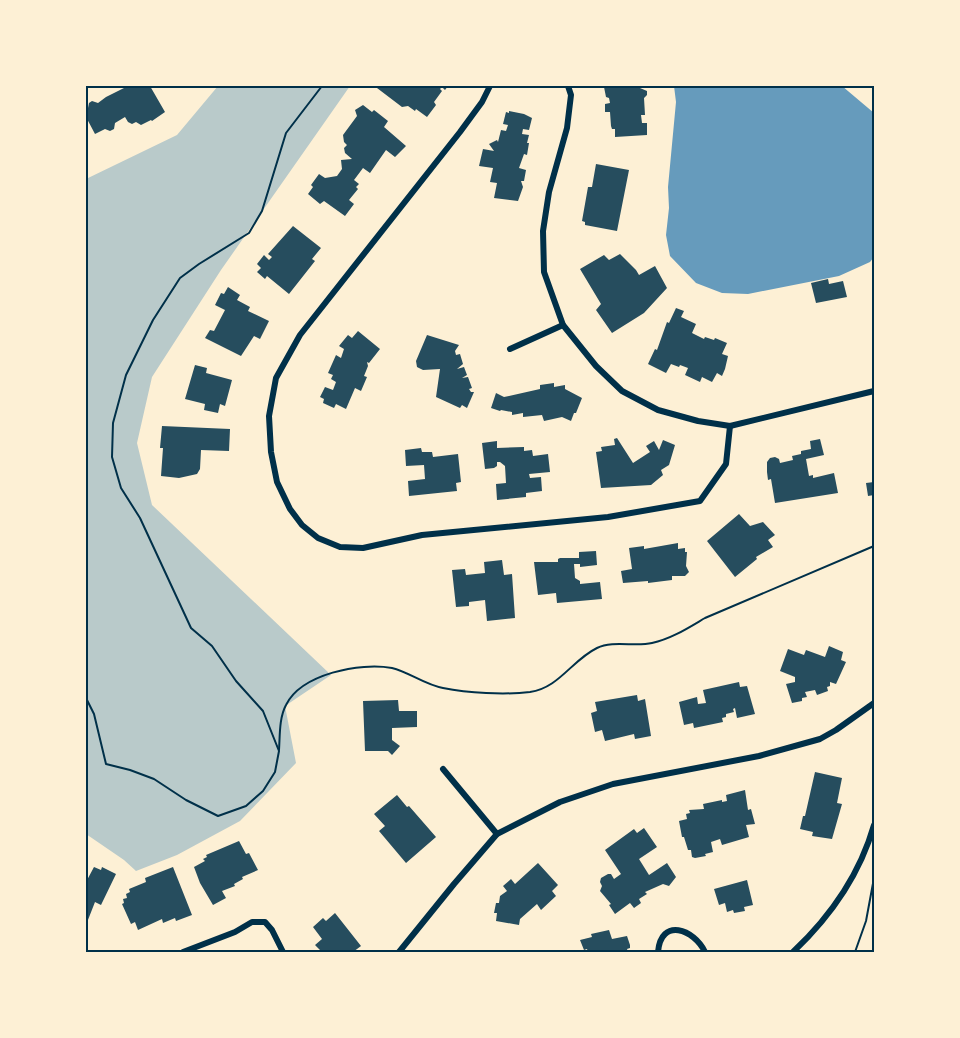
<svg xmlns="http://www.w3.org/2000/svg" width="960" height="1038" font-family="'Open Sans',sans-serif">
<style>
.green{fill:#b9caca}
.water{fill:#669bbc}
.building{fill:#264d5e}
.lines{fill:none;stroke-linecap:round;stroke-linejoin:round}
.path{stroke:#003049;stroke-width:2}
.minor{stroke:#003049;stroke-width:6}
.neatline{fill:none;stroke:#003049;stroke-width:2}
</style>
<rect width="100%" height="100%" fill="#fdf0d5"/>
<path class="green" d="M218 86H350L221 270 152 377 137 443 152 505 331 675 285 706 296 763 240 821 177 855 136 871 124 860 86 834V179L177 135Z"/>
<path class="water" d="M674 86H842L874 113V257L870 262 839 276 748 294 722 293 696 283 670 256 666 235 669 208 668 187 676 102Z"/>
<g class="building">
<path d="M125 86H150L165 112 152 121 151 120 141 125 136 122 132 124 128 122 125 117 115 123 114 129 110 131 105 129 95 134 86 117V110L88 108 89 103 92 101 98 103 106 97 124 88Z"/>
<path d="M377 86H448L445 90 442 87 440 89 442 91 434 102 436 105 427 117 416 109 415 111 408 106 402 107 377 88Z"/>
<path d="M612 86H640V88L647 91V95L644 98 645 115H641L642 123H647V135L615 137V129H612L611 126 610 112H605V104L610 103 609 98 606 97 604 87Z"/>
<path d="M363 105 372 112 374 110 388 121 384 127 406 146 395 157 386 150 370 173 363 168 354 180 359 184 356 187 358 189 349 200 354 204 345 216 324 201 320 204 308 194 313 187 311 185 319 174 325 178 337 176 342 169 341 160 352 159 345 153 344 148 347 145 344 142 343 135 357 116 355 110Z"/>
<path d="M509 111 524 114 532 118 529 130 523 129 522 134 529 135 527 143H529L527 155 524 154 519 168 526 170 524 181H521L523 187 518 201 494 198 497 183 490 182 493 168 479 166 483 149 494 151 489 144 497 140 498 142 501 130 506 131 508 125 503 124 506 112 509 113Z"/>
<path d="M596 164 629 170 617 231 585 225V222L582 221 588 187H592Z"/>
<path d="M293 226 321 248 312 259 315 261 289 294 267 276 265 279 257 272 261 268 257 264 264 255 269 260 272 257 268 254Z"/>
<path d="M620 254 636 270 639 275 655 266 667 288 644 313 612 333 596 310 601 304 580 269 604 255 609 260Z"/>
<path d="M828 279 829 284 843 281 847 297 816 303 811 283Z"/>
<path d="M228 287 240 295 237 300 250 307 248 311 269 321 260 339 254 336 241 356 205 338 210 330 214 331 225 310 215 305 221 293 224 294Z"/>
<path d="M676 308 684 311 681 317 696 324 692 333 704 339 705 337 714 340 715 338 727 343 722 354 728 356 725 369 722 376 717 373 712 382 702 377 700 382 685 375 688 368 680 365 679 367 671 364 666 373 648 364 655 349 657 350 667 322 669 323Z"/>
<path d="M358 331 380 349 369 363 367 362 368 366 364 376 367 377 361 391 355 388 346 409 336 404 334 408 323 403 324 399 320 397 325 387 333 390 336 382 331 379 333 375 328 373 336 355 341 358 344 349 339 346 348 335 352 338Z"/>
<path d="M427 335 459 345 455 351 456 355 460 354 463 364 457 369 464 367 467 375 462 378 468 377 472 388 469 389 471 392H474L467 408 462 405 460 408 436 397 440 369 423 370 417 367 416 361Z"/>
<path d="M195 365 207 368 206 373 232 380 225 406 220 404 218 413 204 410 205 404 185 399Z"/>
<path d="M554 383V387L565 385V389L582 398 576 413H574L571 421 562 417 544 421 542 415 523 417V413L512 415V412L501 410 500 411 491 408 496 393 504 397 509 396 540 389V385Z"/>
<path d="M162 426 230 429 229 451 201 450 200 469 197 474 179 478 161 476 163 448H160Z"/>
<path d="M617 438 633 463 650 452 646 446 654 441 659 450 663 440 675 445 669 465 661 470 663 475 651 485 601 488 596 452 602 451 601 447 615 445 614 439Z"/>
<path d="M820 439 824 455 806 459 809 476 813 475V478L834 473 838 493 775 503 771 479 768 480 767 472V462L770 458 775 457 779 459 780 463 793 460 792 456 801 454V451L811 449 810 441Z"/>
<path d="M497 441V448L524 447V451L532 450 533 456 548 454 550 472 529 474 530 478 541 477 542 491 526 493V497L497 500 496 484 506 483 505 466 500 462H497V466L494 468 485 469 482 443Z"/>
<path d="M421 448 422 452H432L433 457 458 454 461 482 456 483 457 491 409 496 408 481 425 479 424 465 406 466 405 450Z"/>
<path d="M874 482V495L868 496 866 483Z"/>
<path d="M739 514 750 526 763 522 775 535 768 540 773 547 756 557 757 559 735 577 707 541Z"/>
<path d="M678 543V549L685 548V552H687L686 566 689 572 685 576H672V580L648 583V581L623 583 621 571 632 569 629 548 644 546V549Z"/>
<path d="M596 551 597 565 580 567V564H574L575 578 580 581V584L600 582 602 599 557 603 556 593 538 595 534 562H558V559L560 558H579V552Z"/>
<path d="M502 560 504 575 512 574 515 618 487 621 485 600 469 602V606L456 607 452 570 465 569 466 575 485 573 484 562Z"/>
<path d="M829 646 843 652 841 660 846 662 836 684 830 682V686L827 687 828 691 817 695 815 690 805 692 807 697 802 698V701L792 703 786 684 795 682V677L780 671 788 649 804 655 806 650 825 657Z"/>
<path d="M739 682 740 687 747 686 755 714 737 718 735 708 733 709 734 712 726 714V717L722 718 723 722 694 728 693 723 684 725 679 702 697 697 698 704 706 703 703 690Z"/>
<path d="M637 695 638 701 645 699 651 736 635 739 634 734 605 741 602 730 595 732 591 713 597 711 595 702Z"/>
<path d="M398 700 399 711H417V727L392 728V740L400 746 392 755 388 751H365L363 701Z"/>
<path d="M815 772 842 778 837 803 842 804 832 839 812 836 813 832 800 829 803 816H805Z"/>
<path d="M745 790 748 810 751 809 755 824 746 825 749 837 722 845 720 839 711 842 713 852 705 854 706 856 695 858 692 857 691 850H688L684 837H682L679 821 687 819 686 814 690 813 689 810 704 809 703 804 722 800V802L727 801 726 795Z"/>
<path d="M397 795 407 807 409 806 436 837 406 863 379 831 385 826 374 814Z"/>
<path d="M644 828 657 847 639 859 649 875 667 863 676 877 669 886 663 884 645 892 647 894 639 899 641 903 634 908 630 903 615 914 609 905 611 904 600 891 602 886 600 882 601 878 608 874H611L614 879 621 874 605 850 634 829 637 833Z"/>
<path d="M239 841 246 854 249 853 258 870 242 877 243 879 234 884 235 886 222 891 226 898 213 905 200 883 194 867 205 861 203 859 207 857 206 855Z"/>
<path d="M538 863 558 885 552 891 556 896 541 910 537 904 520 919 519 925 496 921 497 913H494L496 903H499L500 896 507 891 503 886 511 879 515 884Z"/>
<path d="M94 867 101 870 102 867 116 874 101 905 95 902 86 925V882Z"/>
<path d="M173 867 192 915 176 921 175 918 163 923 162 919 138 930 135 922 131 924 122 904 124 903 123 899 127 898 126 894 130 892 129 889 146 882 145 878Z"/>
<path d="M747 880 753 905 744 907 745 911 734 913 733 910 727 912 725 903 719 905 714 889Z"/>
<path d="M335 913 361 946 353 952H322L315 945 322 939 313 927 323 918 326 921Z"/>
<path d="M609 930 612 939 627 936 630 945V948L627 949 628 952H588L587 949 584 950 580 940 592 937 591 934Z"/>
</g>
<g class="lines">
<g class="path">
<path d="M86 698 94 714 106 764 130 770 154 779 186 800 218 816 246 806 263 791 275 772 279 751 263 711 236 681 212 646 191 628 140 518 121 488 112 457 113 423 126 375 153 320 180 278 199 264 249 233 262 211 286 133 322 86"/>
<path d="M279 750C280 736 279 718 286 705 301 674 360 662 392 668 409 672 425 685 443 688 468 693 504 695 530 692 559 688 572 660 597 648 613 640 635 647 652 643 671 639 688 628 705 618L874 546"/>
<path d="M855 952 866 921 874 878"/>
</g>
<g class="minor">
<path d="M490 86 482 102 460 132 300 335 276 378 269 416 271 452 277 482 290 509 302 525 318 538 340 547 363 548 422 535 608 517 700 501 726 464 730 426"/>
<path d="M568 86 571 95 567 128 549 192 543 231 544 272 563 325 596 366 622 391 658 410 698 421 730 426 874 391"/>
<path d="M510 349 563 325"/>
<path d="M443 769 497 834"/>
<path d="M183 952 235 932 252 922H265L272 930 283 952"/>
<path d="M399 952 454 884 497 834 560 802 613 784 759 756 820 739 836 730 874 703"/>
<path d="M658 952C661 917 694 929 705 952"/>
<path d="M793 952C830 917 860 874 874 825"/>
</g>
</g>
<rect width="960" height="1038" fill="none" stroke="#fdf0d5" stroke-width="174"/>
<rect x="87" y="87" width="786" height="864" class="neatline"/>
</svg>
